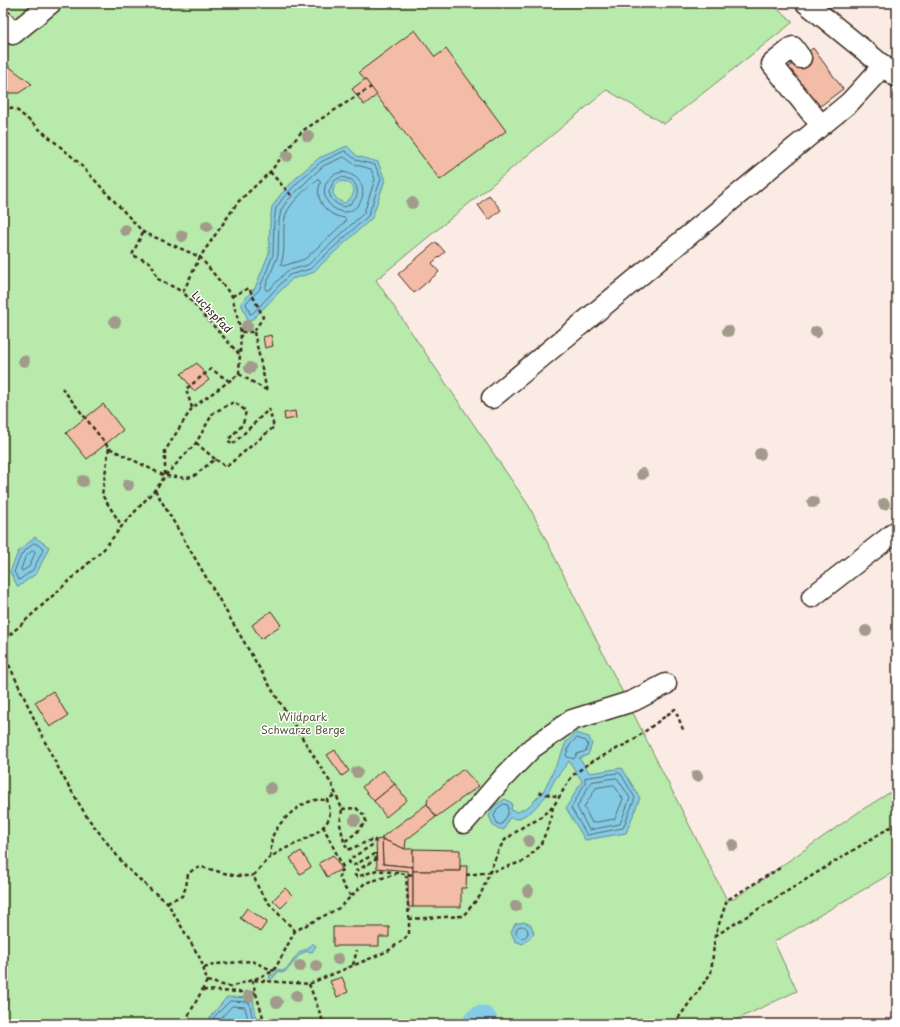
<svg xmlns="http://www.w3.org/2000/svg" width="900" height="1027" font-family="'Playpen Sans',sans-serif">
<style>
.green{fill:#b7eaab;stroke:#798a64}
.water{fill:#84cbe5;stroke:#678b95;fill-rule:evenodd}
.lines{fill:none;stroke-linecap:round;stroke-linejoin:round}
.shore{stroke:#586a6e;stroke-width:1}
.river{stroke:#84cbe5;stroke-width:33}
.building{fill:#f3bca7;stroke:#3b2a1e}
.minor-casing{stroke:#3b2a1e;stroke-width:23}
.path{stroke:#3b2a1e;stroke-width:2.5;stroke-dasharray:4 3;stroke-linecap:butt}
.minor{stroke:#fff;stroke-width:20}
.tree{fill:#a29b8b}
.labels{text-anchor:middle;stroke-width:3;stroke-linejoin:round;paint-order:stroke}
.street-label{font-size:11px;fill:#3b2a1e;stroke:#fff}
.park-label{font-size:11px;fill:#5a5a41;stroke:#fff}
</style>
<rect width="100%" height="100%" fill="#fbebe5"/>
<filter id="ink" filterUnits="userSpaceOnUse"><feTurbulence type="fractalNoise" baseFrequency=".025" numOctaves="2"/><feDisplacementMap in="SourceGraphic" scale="8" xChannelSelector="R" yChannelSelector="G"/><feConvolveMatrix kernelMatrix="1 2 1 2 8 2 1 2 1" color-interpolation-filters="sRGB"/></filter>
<g filter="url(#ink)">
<path class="green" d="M3 3H770L793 22 664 124 607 90 376 280 529 506 727 900 734 899 860 811 897 788V870L774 942 797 991 727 1024H3Z"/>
<g class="water">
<path d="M347 146 357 156 378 162 385 180 372 218 312 273 292 279 253 319 248 320 241 303 255 288 269 253 270 221 272 207 280 195 299 175 319 158ZM342 181C359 184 356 196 344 203 332 198 328 188 342 181Z"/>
<path d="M35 537 49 547 37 573 18 587 10 572 18 552Z"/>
<path d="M576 733 589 737 592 744 588 755 579 758 590 773 622 768 640 798 626 833 585 840 566 808 582 781 569 761 555 779 547 795 532 811 518 819 509 818 504 830 494 827 489 816 494 806 505 799 512 803 511 810 518 812 529 806 543 792 561 755 566 742Z"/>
<path d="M524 922 531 925 534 934 523 944 515 941 511 932 515 924Z"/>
<path d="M312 943 316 946 312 952C297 948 294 969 282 973L279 971 273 978 271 979 269 978 270 975H273L279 969 282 971C294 967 293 951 308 949Z"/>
<path d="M227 997 253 998 255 1014 258 1024H207L211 1016Z"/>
</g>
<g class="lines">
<g class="shore">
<path d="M345 151 356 160 375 165 381 179 368 216 310 269 289 275 253 313 250 314 246 303 259 290 273 255 274 221 276 208 283 198 302 178 321 162Z"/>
<path d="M344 157 354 164 371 169 375 179 364 213 308 265 287 271 269 290H266L265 288 278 255 279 221 281 210 287 201 306 182 323 166Z"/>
<path d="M343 172C372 177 366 209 346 212 342 213 340 211 337 210 317 200 322 174 343 172Z"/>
<path d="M342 177 352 180C362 191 357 201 345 207 336 205 330 200 329 191L334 181Z"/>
<path d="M318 179 321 181C313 199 326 216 345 218L346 221 305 259 283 266 281 264C287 247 281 230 286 214 290 203 309 186 318 179Z"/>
<path d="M34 543 42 547 43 550 33 570 19 580 14 572 21 555Z"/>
<path d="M32 551H35V553L29 567 22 571 21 569 25 558Z"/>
<path d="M577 738 586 741 588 745 586 751 577 754 574 759 567 757 566 755 570 745Z"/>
<path d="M619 773 621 774 635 798 623 828 587 835 571 808 585 783V778Z"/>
<path d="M616 778 618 779 630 798 620 824 589 830 577 807 591 782Z"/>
<path d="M614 785 623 799 615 819 592 823 584 807 596 788Z"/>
<path d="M504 804 508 805V814L502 824 500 825 497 823 494 816 497 809Z"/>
<circle cx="522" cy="932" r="6"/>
<path d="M212 1024 214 1017 230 1001 249 1002 254 1024"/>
<path d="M217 1024 219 1020 232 1006 245 1007 249 1024"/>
</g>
<path class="river" d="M479 1024 481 1022V1024"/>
</g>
<g class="building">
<path d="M415 30 435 57 446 49 506 131 440 180 359 72Z"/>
<path d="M813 48 843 89 815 110 785 70Z"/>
<path d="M3 62 32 84 19 93H3Z"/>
<path d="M365 79 377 95 364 105 352 89Z"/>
<path d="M489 195 501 210 489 220 478 205Z"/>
<path d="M436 242 445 252 432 263 439 272 414 293 398 274Z"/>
<path d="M271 335 273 346 265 348 263 337Z"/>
<path d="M197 363 209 380 194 391 181 374Z"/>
<path d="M103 404 123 430 87 459 66 433Z"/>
<path d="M295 411 296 418 285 420 284 413Z"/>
<path d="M271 611 281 625 261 639 252 625Z"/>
<path d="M53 691 68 716 50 727 35 702Z"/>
<path d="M335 750 349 771 342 776 327 755Z"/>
<path d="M463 769 479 786 436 817 427 804 428 798Z"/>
<path d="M383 770 395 784 374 801 362 787Z"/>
<path d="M395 784 407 800 386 817 374 801Z"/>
<path d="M427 804 436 817 406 840 405 849 382 839V837Z"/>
<path d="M382 839 405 849H413V867L383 864Z"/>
<path d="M382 839 383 864 413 867V907H408V871L377 868 376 840Z"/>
<path d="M413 849 460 850V871H413Z"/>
<path d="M301 851 311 867 300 874 290 858Z"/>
<path d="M333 855 342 869 327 877 319 863Z"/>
<path d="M460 866H467L466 888H461V907H413V871H460Z"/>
<path d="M285 888 293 896 281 908 273 900Z"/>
<path d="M247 908 267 922 260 932 240 918Z"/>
<path d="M333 927H389V937H379V946H333Z"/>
<path d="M342 977 348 992 337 997 330 981Z"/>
</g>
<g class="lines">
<defs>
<g id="minor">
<path d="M806 3 897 77"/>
<path d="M3 21 13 34 51 3"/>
<path d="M801 58 793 47 772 64 821 125"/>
<path d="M492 398 850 102 883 66"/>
<path d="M812 597 897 531"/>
<path d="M464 823 503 778 532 748 572 720 633 701 666 684"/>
</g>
</defs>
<use href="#minor" class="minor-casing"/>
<g class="path">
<path d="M3 105 18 111 76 160 143 232 200 257 232 296 241 332 239 374 192 408 165 451V476L159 485 122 526 104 549 3 641"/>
<path d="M270 172 291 195"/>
<path d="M143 232 132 255 151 263 158 279 183 292"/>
<path d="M232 296 249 288 263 317 254 332H241"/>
<path d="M254 332 267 391"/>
<path d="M239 354 183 292 200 257 238 202 270 172 302 131 371 87"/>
<path d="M239 374 266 390"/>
<path d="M62 388 109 448 165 476 187 478 194 476 215 459 226 467 274 427 269 409 232 445 228 440 243 424 246 411 234 402 213 413 196 443 165 476"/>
<path d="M192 408 186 389 211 369 229 381"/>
<path d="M196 443 215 459"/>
<path d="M109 448 102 495 122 526"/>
<path d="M155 490 274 693 332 785 342 809 340 824 344 842 348 850 373 839 375 840 374 844 350 859 349 862 351 864 354 865 375 854 376 857 375 860 356 871 355 875 357 877 377 870 413 875"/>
<path d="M3 652 44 740 62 775 87 817 126 867 151 890 167 902 201 960 207 981 184 1024"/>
<path d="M539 792 559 797"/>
<path d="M342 809 356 808 364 815 366 821 356 833 344 842"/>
<path d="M323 826 344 869 339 872C340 882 345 889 351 896"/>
<path d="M270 857C271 851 271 844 272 838 276 824 298 804 312 801 317 799 322 800 327 800"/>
<path d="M466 875 491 872 524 861 540 846 549 825 553 807 572 776 589 763 632 741 675 709 684 732"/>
<path d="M167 902 182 896 186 887 188 874 194 869 202 867C218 871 238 879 254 875"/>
<path d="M409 919 463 916 480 896 499 849 505 840 524 826 537 820 552 807"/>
<path d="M295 931C280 914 258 897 254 875 259 869 265 861 271 857 286 845 322 837 329 818 331 812 329 805 327 800L336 794"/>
<path d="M715 936 897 823"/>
<path d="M353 965 357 950"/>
<path d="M204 968 216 964 252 961 274 971"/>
<path d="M207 981 230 987 252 980 309 984 388 951 409 935V919L406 875"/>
<path d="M309 984 324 1024"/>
<path d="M203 990 256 993"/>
<path d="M265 1024 252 980 274 971 295 931 339 908 365 883 396 874"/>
<path d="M674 1024 711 973 715 936 727 900 780 868"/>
</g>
<use href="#minor" class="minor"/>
</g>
<g class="tree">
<circle cx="308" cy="136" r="6"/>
<circle cx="287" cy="156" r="6"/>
<circle cx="412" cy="203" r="6"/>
<circle cx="207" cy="226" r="6"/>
<circle cx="125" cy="230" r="6"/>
<circle cx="182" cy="236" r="6"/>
<circle cx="115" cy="322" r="6"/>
<circle cx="247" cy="326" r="6"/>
<circle cx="728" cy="331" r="6"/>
<circle cx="816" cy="332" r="6"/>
<circle cx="24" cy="361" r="6"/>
<circle cx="250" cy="368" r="6"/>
<circle cx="760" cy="454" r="6"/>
<circle cx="642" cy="474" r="6"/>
<circle cx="83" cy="481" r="6"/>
<circle cx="128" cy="485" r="6"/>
<circle cx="813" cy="502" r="6"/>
<circle cx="884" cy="504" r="6"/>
<circle cx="866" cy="631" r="6"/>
<circle cx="357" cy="772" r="6"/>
<circle cx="697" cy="776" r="6"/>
<circle cx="271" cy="788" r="6"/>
<circle cx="355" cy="820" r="6"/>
<circle cx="529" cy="841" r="6"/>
<circle cx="733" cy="845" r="6"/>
<circle cx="528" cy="891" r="6"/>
<circle cx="516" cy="906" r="6"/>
<circle cx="338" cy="959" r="6"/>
<circle cx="300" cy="966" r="6"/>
<circle cx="316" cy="966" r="6"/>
<circle cx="249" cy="996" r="6"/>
<circle cx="296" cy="996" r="6"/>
<circle cx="277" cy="1002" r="6"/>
</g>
</g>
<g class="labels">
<g class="street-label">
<text transform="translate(212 312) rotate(47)" y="4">Luchspfad</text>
</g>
<g class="park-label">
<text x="303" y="721">Wildpark<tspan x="303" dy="13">Schwarze Berge</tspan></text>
</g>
</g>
<rect width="900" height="1027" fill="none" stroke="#fff" stroke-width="16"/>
<rect x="8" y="8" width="884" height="1011" fill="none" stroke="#3b2a1e" stroke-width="1.5" filter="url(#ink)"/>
</svg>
